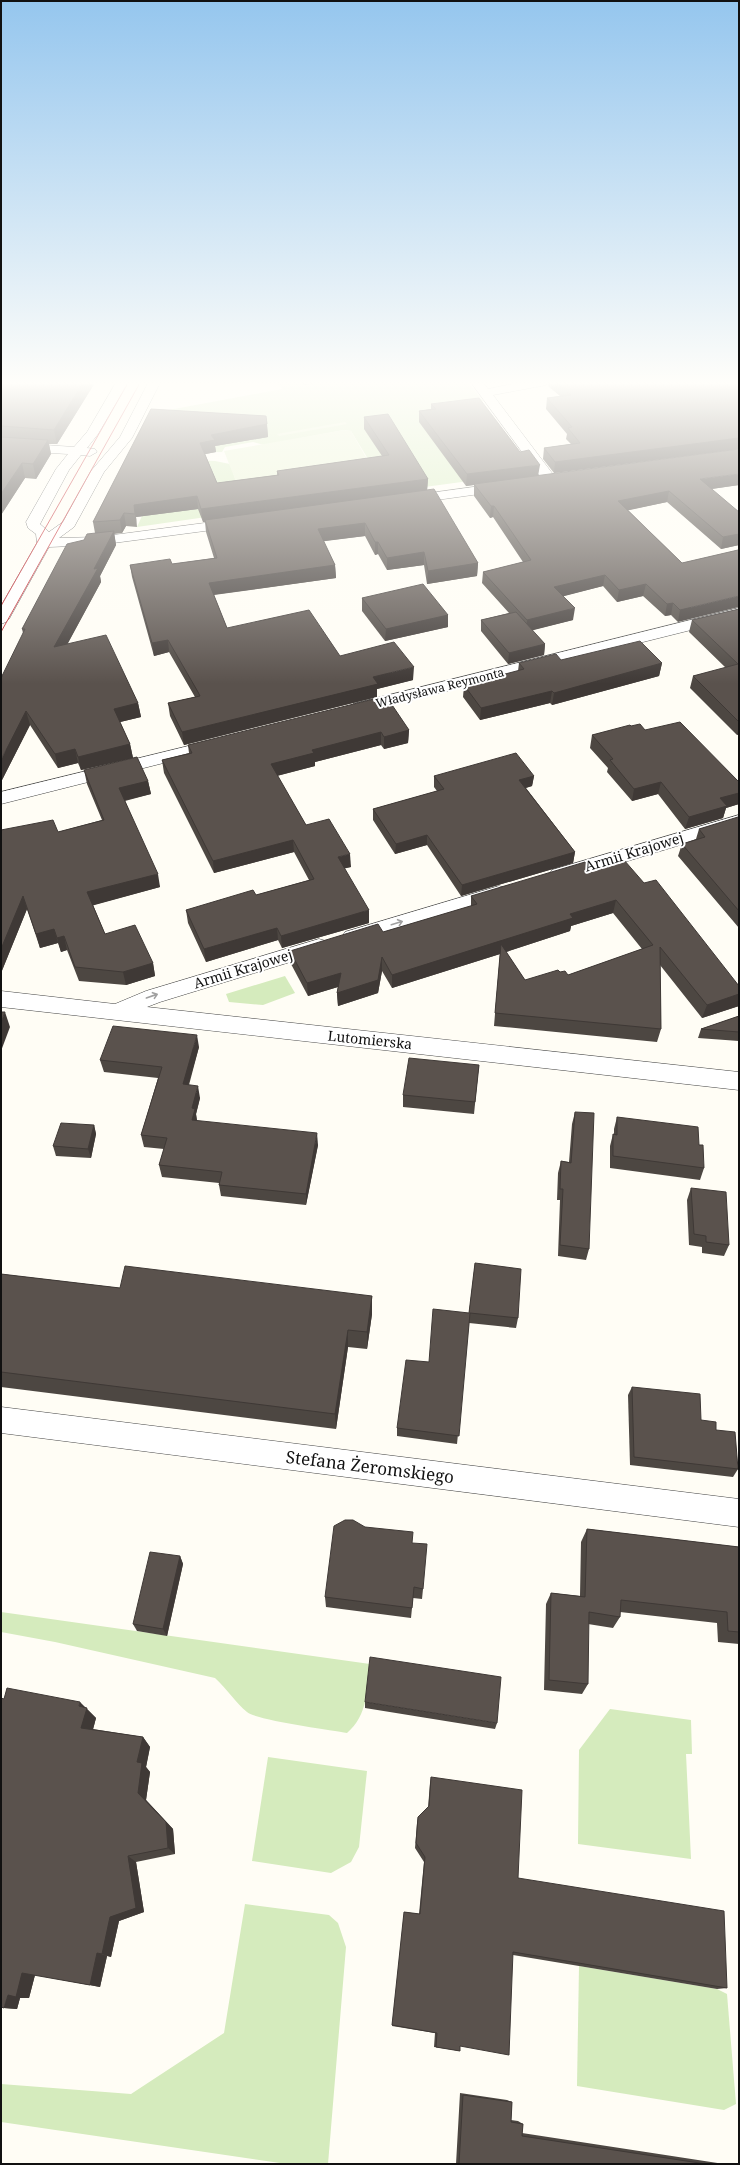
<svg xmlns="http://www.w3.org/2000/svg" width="740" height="2165" font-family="'Noto Serif',serif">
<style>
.green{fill:#d5ebbd}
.pitch{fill:#e6f2cf}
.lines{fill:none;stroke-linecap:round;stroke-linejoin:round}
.minor-casing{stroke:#444;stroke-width:1}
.minor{fill:#fff;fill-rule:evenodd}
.tram{stroke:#c4262e;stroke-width:1}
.wall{fill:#4d4742;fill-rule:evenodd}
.shaded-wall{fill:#3f3936}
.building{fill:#5a524d;stroke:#3f3936}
.oneway{stroke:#a0a0a0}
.labels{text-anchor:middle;stroke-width:4;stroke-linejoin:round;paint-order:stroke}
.far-street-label{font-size:12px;fill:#111;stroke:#fff}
.street-label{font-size:14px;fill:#111;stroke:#fff}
.near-street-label{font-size:17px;fill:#111;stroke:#fff}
</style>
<rect width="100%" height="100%" fill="#fffdf5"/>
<g class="green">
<path d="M275 381H467L483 401 481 404 521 474 417 488 368 459 351 431 344 430 264 445 253 442 225 447 222 452H216L211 445 158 412 282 389Z"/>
<path d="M166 459 215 461 230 464 237 484 141 493Z"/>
<path d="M230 504 234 513 137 527 142 516Z"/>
<path d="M285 976 295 993 263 1005 229 1002 226 994Z"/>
<path d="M1 1612 370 1664C367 1690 368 1715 347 1733 331 1730 255 1720 247 1712 236 1703 227 1689 215 1678L55 1642 1 1632Z"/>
<path d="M610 1709 691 1720 692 1754H686L691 1859 578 1844 579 1750Z"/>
<path d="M268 1757 367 1771 359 1847 351 1862 331 1873 252 1861Z"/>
<path d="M245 1904 329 1915 338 1923 346 1947 328 2164H287L1 2122V2084L131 2094 224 2033Z"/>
<path d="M579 1966 717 1989 727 1994 736 2104 724 2110 577 2086Z"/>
</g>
<g class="pitch">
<path d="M345 422 347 424 279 436 277 434Z"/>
<path d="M344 430 351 431 371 466 237 484 224 451Z"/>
</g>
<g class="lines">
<defs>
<g id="minor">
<path d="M117 381H129L98 434 87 448 95 449 97 452 90 456 81 455 69 470 40 524 49 532 63 522 91 471 120 437 149 381H161L132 438 104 472 74 527 59 538 98 537 235 519 242 523 235 527 98 545 49 547 9 619 6 622 1 624V606L37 543 36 534 28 528 26 522 56 469 68 454 1 450V442L74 447 87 432Z"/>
<path d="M470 381H482L488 389 527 381H552L546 385 493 395 555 477 557 480 555 483H545Z"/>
<path d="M503 483 510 487 508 490 408 504 401 500 408 496Z"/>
<path d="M739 608V618L359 713 353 712 351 708 353 704Z"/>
<path d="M217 739 223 740 226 744 223 748 1 804V792Z"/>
<path d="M739 815V827L559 882 552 880 549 875 552 870Z"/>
<path d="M499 886 506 888 509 893 506 898 352 944 345 942 342 937 345 932Z"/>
<path d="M319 939 326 941 329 946 326 951 160 1002 147 1007 739 1072V1090L1 1007V991L115 1004 146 991Z"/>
<path d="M1 1407 739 1499V1527L1 1433Z"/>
</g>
</defs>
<use href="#minor" class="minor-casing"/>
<use href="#minor" class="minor"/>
<g class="tram">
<path d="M1 606 129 381"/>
<path d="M1 632 141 381"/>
</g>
</g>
<g class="wall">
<path d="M1 381H96L57 444H49L51 454 36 479 25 478 1 515Z"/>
<path d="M300 381H326L304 385Z"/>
<path d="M548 381H739V449L554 473 543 459 544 448 571 444 566 439 567 434 546 409 547 398 560 396 548 386Z"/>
<path d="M431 404 520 452 538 476 739 485 711 489 739 512V545L721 549 667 502 628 510 682 563 738 550 678 622 671 615 665 616 643 596 617 602 603 586 563 596 573 620 532 630 545 644 544 655 508 664 481 631V620L509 613 482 583 483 572 523 562 493 517 490 518 474 496V485L466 486 419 422V411L431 409Z"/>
<path d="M151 409 266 416 268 437 215 446 216 452 205 454 217 483 277 475V471L382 456 364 429V417L428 479 427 490 478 563 477 576 427 584 424 565 387 570 378 554 375 555 365 536 323 541 335 565 336 578 214 595 227 628 340 656 413 680 377 689V697L184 745 170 716 168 703 195 697 169 652 154 656 132 577 130 565 172 564 214 558 206 532 205 522H203L198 509 136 517 137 527 126 526 122 533 114 534 116 545 100 576 101 582 67 645 138 703 141 717 120 722 130 744 133 758 81 770 78 763 58 768 30 725 1 782 23 633 22 629 84 540 95 533 93 522Z"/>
<path d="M362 598 448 615V627L385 641 362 611Z"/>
<path d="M739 609V734L737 735 690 688 693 676 726 668 689 632 692 620Z"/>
<path d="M561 660 662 663 659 676 552 705 550 703 480 720 463 697 464 685 518 671 519 663Z"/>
<path d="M631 726 645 730 739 782V804L726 808 723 818 685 829 658 794 632 801 607 772 608 768 590 748 592 735Z"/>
<path d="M409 730 408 743 384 749 381 745 315 762V766L277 776 306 825 351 867 344 868 369 923 282 948 278 940 206 962 188 923 186 910 256 895 309 880 294 852 214 873 164 773 162 760 189 753 188 745Z"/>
<path d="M84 770 148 781 151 794 125 801 160 887 93 905 105 934 153 963 155 976 126 985 79 981 67 950 61 952 58 943 40 948 27 909 1 973V830L58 832 102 820 87 784Z"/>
<path d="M434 776H534L532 786 526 788 575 852 573 863 461 896 427 845 395 854 373 820V809L437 791 434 787Z"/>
<path d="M739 818V928L678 856 682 844 696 839 699 829Z"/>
<path d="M591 870 644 883 739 986V1006L702 1018 660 965 661 1029 657 1042 494 1026 500 954 392 988 382 971 378 993 338 1006 337 993 338 987 308 996 291 964 290 951 383 932 471 906V896ZM613 913 642 949 568 975 560 972 525 980 506 952 570 931 571 926Z"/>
<path d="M739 1016V1041L698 1038 701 1029Z"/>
<path d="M199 1047 189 1085 200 1098 196 1114 197 1121 318 1145 306 1205 221 1196 219 1185V1183L162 1177 159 1165 164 1149 144 1147 141 1135 158 1078 104 1072 100 1060Z"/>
<path d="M479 1065 474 1114 403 1107V1095Z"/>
<path d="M575 1112 589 1249 586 1260 558 1256 560 1200H557L558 1173 561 1161 569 1162 572 1124Z"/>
<path d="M617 1117 699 1145 704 1168 700 1180 610 1168V1146L613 1134H614V1129Z"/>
<path d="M94 1125 96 1134 91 1158 56 1156 53 1146Z"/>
<path d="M691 1188 729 1245 724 1256 702 1253V1247L689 1245 687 1200Z"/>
<path d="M475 1263 518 1318 516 1328 469 1323 457 1444 397 1436V1428L429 1362 469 1313Z"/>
<path d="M1 1274 120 1288 372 1296V1314L367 1349 348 1347 336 1429 1 1387Z"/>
<path d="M632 1387 701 1420 716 1430 738 1469 733 1477 630 1465 628 1395Z"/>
<path d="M365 1527 412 1543 423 1589 422 1599 413 1598 411 1618 326 1607 325 1597Z"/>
<path d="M587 1529 739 1547V1644L718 1642 717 1623 620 1612V1617L613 1628 588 1624V1684L582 1694 544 1690 546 1604 551 1593 580 1596 581 1542Z"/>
<path d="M180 1556 183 1564 167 1636 137 1631 133 1624Z"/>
<path d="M365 1702 497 1723 495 1729 365 1708Z"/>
<path d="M86 1708 96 1718 93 1729 143 1737 150 1747 146 1767 150 1772 146 1800 173 1829 175 1854 136 1862 144 1912 119 1921 111 1957 107 1956 100 1987 35 1975 29 1998H20L17 2009 4 2008Z"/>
<path d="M431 1777 518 1878 727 1988 717 1989 513 1955 460 2046V2051L434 2047 435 2033 392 2026 404 1915V1912L419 1914 424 1862 415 1848 417 1823 418 1817 428 1808 430 1783Z"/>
<path d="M460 2093 507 2100 512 2102 511 2120 518 2121 523 2124 522 2133 724 2164H456Z"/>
</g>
<g class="shaded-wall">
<path d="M84 381H96L57 444 54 430Z"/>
<path d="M303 381H326L304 385Z"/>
<path d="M267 424 268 437 215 446 216 452 201 455 200 443 211 435Z"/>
<path d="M739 438V449L554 473 555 462Z"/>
<path d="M48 440 51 454 36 479 33 464Z"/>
<path d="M22 463 25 478 1 515V494Z"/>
<path d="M540 465 538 476 466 486 467 474Z"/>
<path d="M739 474V485L698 491 700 479Z"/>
<path d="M428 479 427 491 203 522 201 509Z"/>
<path d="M669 491 667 502 616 513 618 501Z"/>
<path d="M197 496 198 509 136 517 137 527 134 505Z"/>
<path d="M491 506H494L493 517 490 518Z"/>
<path d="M124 513 126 526 122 533 120 520Z"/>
<path d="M365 523V536L318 542V529Z"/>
<path d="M114 531 116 545 100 576 101 582 58 661 54 647Z"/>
<path d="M739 534V545L721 549 723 537Z"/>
<path d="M375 542H378V554L375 555Z"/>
<path d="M424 552V565L387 570V558Z"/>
<path d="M478 563 477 576 427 584 428 571Z"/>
<path d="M335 565 336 578 211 595 209 583Z"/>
<path d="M605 575 603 586 553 599 554 587Z"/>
<path d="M646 584 643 596 617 602 619 590Z"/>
<path d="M739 596V607L678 622 680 610Z"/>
<path d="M673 603 671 615 665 616 667 604Z"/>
<path d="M575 608 573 620 526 632 527 620Z"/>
<path d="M448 615V627L385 641 386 629Z"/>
<path d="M168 640 169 652 154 656 152 643Z"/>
<path d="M545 644 544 655 508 664 509 653Z"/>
<path d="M662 663 659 676 552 705 554 693Z"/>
<path d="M414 667 413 680 377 689V697L184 745 182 732 373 677Z"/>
<path d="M552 691 550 703 480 720 481 708Z"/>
<path d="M138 703 141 717 116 723 114 709Z"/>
<path d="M26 711 30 725 1 782V760Z"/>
<path d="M739 727V734L737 735Z"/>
<path d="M409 730 408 743 384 749V737Z"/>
<path d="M381 732V745L315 762V766L272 777 271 764 312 750Z"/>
<path d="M130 744 133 758 81 770 78 757Z"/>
<path d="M75 749 78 763 58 768 55 754Z"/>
<path d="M534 776 532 786 518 790 519 780Z"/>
<path d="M148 781 151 794 122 801 119 788Z"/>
<path d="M661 782 658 794 632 801 634 789Z"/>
<path d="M739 793V804L726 808 723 818 685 829 689 817 720 798Z"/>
<path d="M427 835V845L395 854 396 844Z"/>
<path d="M293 840 294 852 214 873 213 861Z"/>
<path d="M575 852 573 863 461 896 462 885Z"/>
<path d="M350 854 351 867 338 870V857Z"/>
<path d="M158 874 160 887 91 906 87 892Z"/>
<path d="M23 896 27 909 1 973V949Z"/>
<path d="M616 900 613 913 571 926 570 931 500 954 501 944 500 954 392 988V975L570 914Z"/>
<path d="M369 910V923L282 948 281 936Z"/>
<path d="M277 928 278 940 206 962 204 949Z"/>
<path d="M54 929 58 943 40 948 36 934Z"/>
<path d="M64 936 67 950 61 952 57 938Z"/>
<path d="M382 957V971L378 993 338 1006 337 993Z"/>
<path d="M153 963 155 976 126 985 123 972Z"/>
<path d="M341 973V986L308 996 307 983Z"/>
<path d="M739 994V1006L702 1018 707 1005Z"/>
<path d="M5 1012 10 1027 1 1051V1022Z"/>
<path d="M197 1035 199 1047 185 1096 183 1084Z"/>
<path d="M198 1086 200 1098 196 1114 197 1121 192 1120V1108Z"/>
<path d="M94 1125 96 1134 91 1158 88 1149Z"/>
<path d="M317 1133 318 1145 306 1205V1194Z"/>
<path d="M372 1296V1314L367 1349V1332Z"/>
<path d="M348 1330V1347L336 1429 335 1414Z"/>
<path d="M180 1556 183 1564 167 1636 163 1629Z"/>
<path d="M80 1702 96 1718 91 1737 81 1728 79 1706Z"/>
<path d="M143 1737 150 1747 146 1767 150 1772 146 1800 173 1829 175 1854 168 1848 138 1793 137 1762Z"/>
<path d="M128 1856 136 1862 144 1912 119 1921 111 1957 102 1954 110 1917Z"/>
<path d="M97 1953 107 1956 100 1987 90 1985Z"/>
<path d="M22 1973 35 1975 29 1998H20L17 2009 4 2008 8 1995Z"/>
</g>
<g class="building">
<path d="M1 381H84L54 430 1 426Z"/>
<path d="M556 381H739V438L555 462 544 448 580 443 568 428 572 427 547 398 571 395Z"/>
<path d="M479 398 520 452 529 450 540 465 467 474 419 411 436 409 431 404Z"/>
<path d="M151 409 266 416 267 424 211 435 215 440 200 443 217 483 279 475 277 471 389 455 364 417 388 414 428 479 201 509 197 496 134 505 135 514 124 513 120 520 93 522Z"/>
<path d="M1 437 48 440 33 464 22 463 1 494Z"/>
<path d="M739 449V474L700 479 739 512V534L723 537 669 491 618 501 682 563 738 550 739 551V596L680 610 673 603 667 604 646 584 619 590 605 575 554 587 575 608 527 620 483 572 531 560 494 506H491L474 484Z"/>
<path d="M434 489 478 563 428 571 424 552 387 558 378 542H375L365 523 318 529 335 565 209 583 227 628 309 610 340 656 394 642 414 667 373 677 378 684 182 732 168 703 200 696 198 692 168 640 152 643 130 565 170 559 172 564 217 558 205 520Z"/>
<path d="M114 531 94 569 98 568 54 647 106 635 138 703 114 709 130 744 78 757 75 749 55 754 26 711 1 760V678L25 629H22L67 544 84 540 87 534Z"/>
<path d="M423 584 448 615 386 629 362 598Z"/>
<path d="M739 609V722L693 676 738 664 692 620Z"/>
<path d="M516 612 545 644 509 653 481 620Z"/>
<path d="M640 641 662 663 554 693 552 691 481 708 464 685 524 669 519 663 556 654 561 660Z"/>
<path d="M386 696 409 730 384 737 381 732 312 750 314 753 271 764 306 825 329 819 350 854 338 857 369 910 281 936 277 928 204 949 186 910 253 890 256 895 314 879 293 840 213 861 162 760 192 753 188 745Z"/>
<path d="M680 722 739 782V793L720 798 727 806 689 817 661 782 634 789 610 760 613 759 592 735 630 725 631 726 640 724 645 730Z"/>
<path d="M516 753 534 776 519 780 575 852 462 885 427 835 396 844 373 809 444 789 434 776Z"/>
<path d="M137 757 148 781 119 788 158 874 87 892 105 934 135 925 153 963 123 972 75 967 64 936 57 938 54 929 36 934 23 896 1 949V830L53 820 58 832 104 820 84 770Z"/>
<path d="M738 817 739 818V911L682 844 705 837 699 829Z"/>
<path d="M624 860 644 883 656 880 739 986V994L707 1005 660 947 661 1029 495 1013 501 944 525 980 558 970 560 972 565 971 568 975 653 945 616 900 570 914 573 918 392 975 382 957 378 980 337 993 341 973 307 983 290 951 378 924 383 932 477 904 471 896 585 862 591 870Z"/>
<path d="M1 1012H5L1 1022Z"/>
<path d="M739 1016V1032L701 1029Z"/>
<path d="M113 1026 197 1035 183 1084 198 1086 192 1108 195 1109 192 1120 317 1133 306 1194 219 1185 222 1172 159 1165 167 1138 141 1135 162 1067 100 1060Z"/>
<path d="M409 1058 479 1065 475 1102 403 1095Z"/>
<path d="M575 1112 594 1113 589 1249 560 1245 563 1189H560L561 1161 571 1163Z"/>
<path d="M617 1117 698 1127 699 1145H703L704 1168 613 1156V1134L617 1135Z"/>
<path d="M61 1123 94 1125 88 1149 53 1146Z"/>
<path d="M691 1188 726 1192 729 1245 706 1242V1236L694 1234Z"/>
<path d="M475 1263 521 1269 518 1318 470 1313 459 1436 397 1428 406 1360 429 1362 433 1309 469 1313Z"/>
<path d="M125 1266 372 1296 367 1332 348 1330 335 1414 1 1372V1274L120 1288Z"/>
<path d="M632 1387 700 1394 701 1420 716 1422V1430L735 1432 738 1469 634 1457Z"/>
<path d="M345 1520H353L365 1527 413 1532 412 1543 427 1544 423 1589 414 1587 412 1608 325 1597 334 1526Z"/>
<path d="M587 1529 739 1547V1632L728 1631 727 1612 621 1600 620 1617 589 1612 588 1684 549 1680 551 1593 585 1597Z"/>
<path d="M150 1552 180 1556 163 1629 133 1624Z"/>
<path d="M370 1657 501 1677 497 1723 365 1702Z"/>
<path d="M7 1688 80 1702 79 1706 87 1708 81 1728 143 1737 137 1762 142 1763 138 1793 166 1822 168 1848 128 1856 136 1908 110 1917 102 1954 97 1953 90 1985 22 1973 16 1997 8 1995 4 2008 1 2007V1698L4 1699Z"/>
<path d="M431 1777 522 1790 518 1878 724 1911 727 1988 513 1952 509 2055 460 2046V2051L436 2047 437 2033 392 2025 404 1912 420 1914 425 1857 416 1843 418 1817 429 1806Z"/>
<path d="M463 2095 512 2102 511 2122 523 2124 522 2136 706 2164H459Z"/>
</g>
<defs><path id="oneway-shaft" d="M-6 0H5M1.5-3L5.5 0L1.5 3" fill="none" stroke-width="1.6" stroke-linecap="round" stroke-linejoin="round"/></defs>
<g class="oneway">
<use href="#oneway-shaft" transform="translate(397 923) rotate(-17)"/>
<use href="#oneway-shaft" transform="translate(152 996) rotate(-19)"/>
</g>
<linearGradient id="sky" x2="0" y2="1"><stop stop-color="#95c6ee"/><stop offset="0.56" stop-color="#fffefa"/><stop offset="1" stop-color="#fffefa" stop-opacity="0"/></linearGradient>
<rect width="740" height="684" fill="url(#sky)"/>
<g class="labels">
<g class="far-street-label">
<text transform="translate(440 688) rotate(-14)" y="4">Władysława Reymonta</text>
</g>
<g class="street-label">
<text transform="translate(634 852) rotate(-17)" y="5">Armii Krajowej</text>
<text transform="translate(243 969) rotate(-17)" y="5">Armii Krajowej</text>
<text transform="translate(370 1040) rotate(6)" y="5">Lutomierska</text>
</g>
<g class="near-street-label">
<text transform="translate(370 1467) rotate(7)" y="6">Stefana Żeromskiego</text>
</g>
</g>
<rect width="740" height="2165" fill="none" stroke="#111111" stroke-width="4"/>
</svg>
